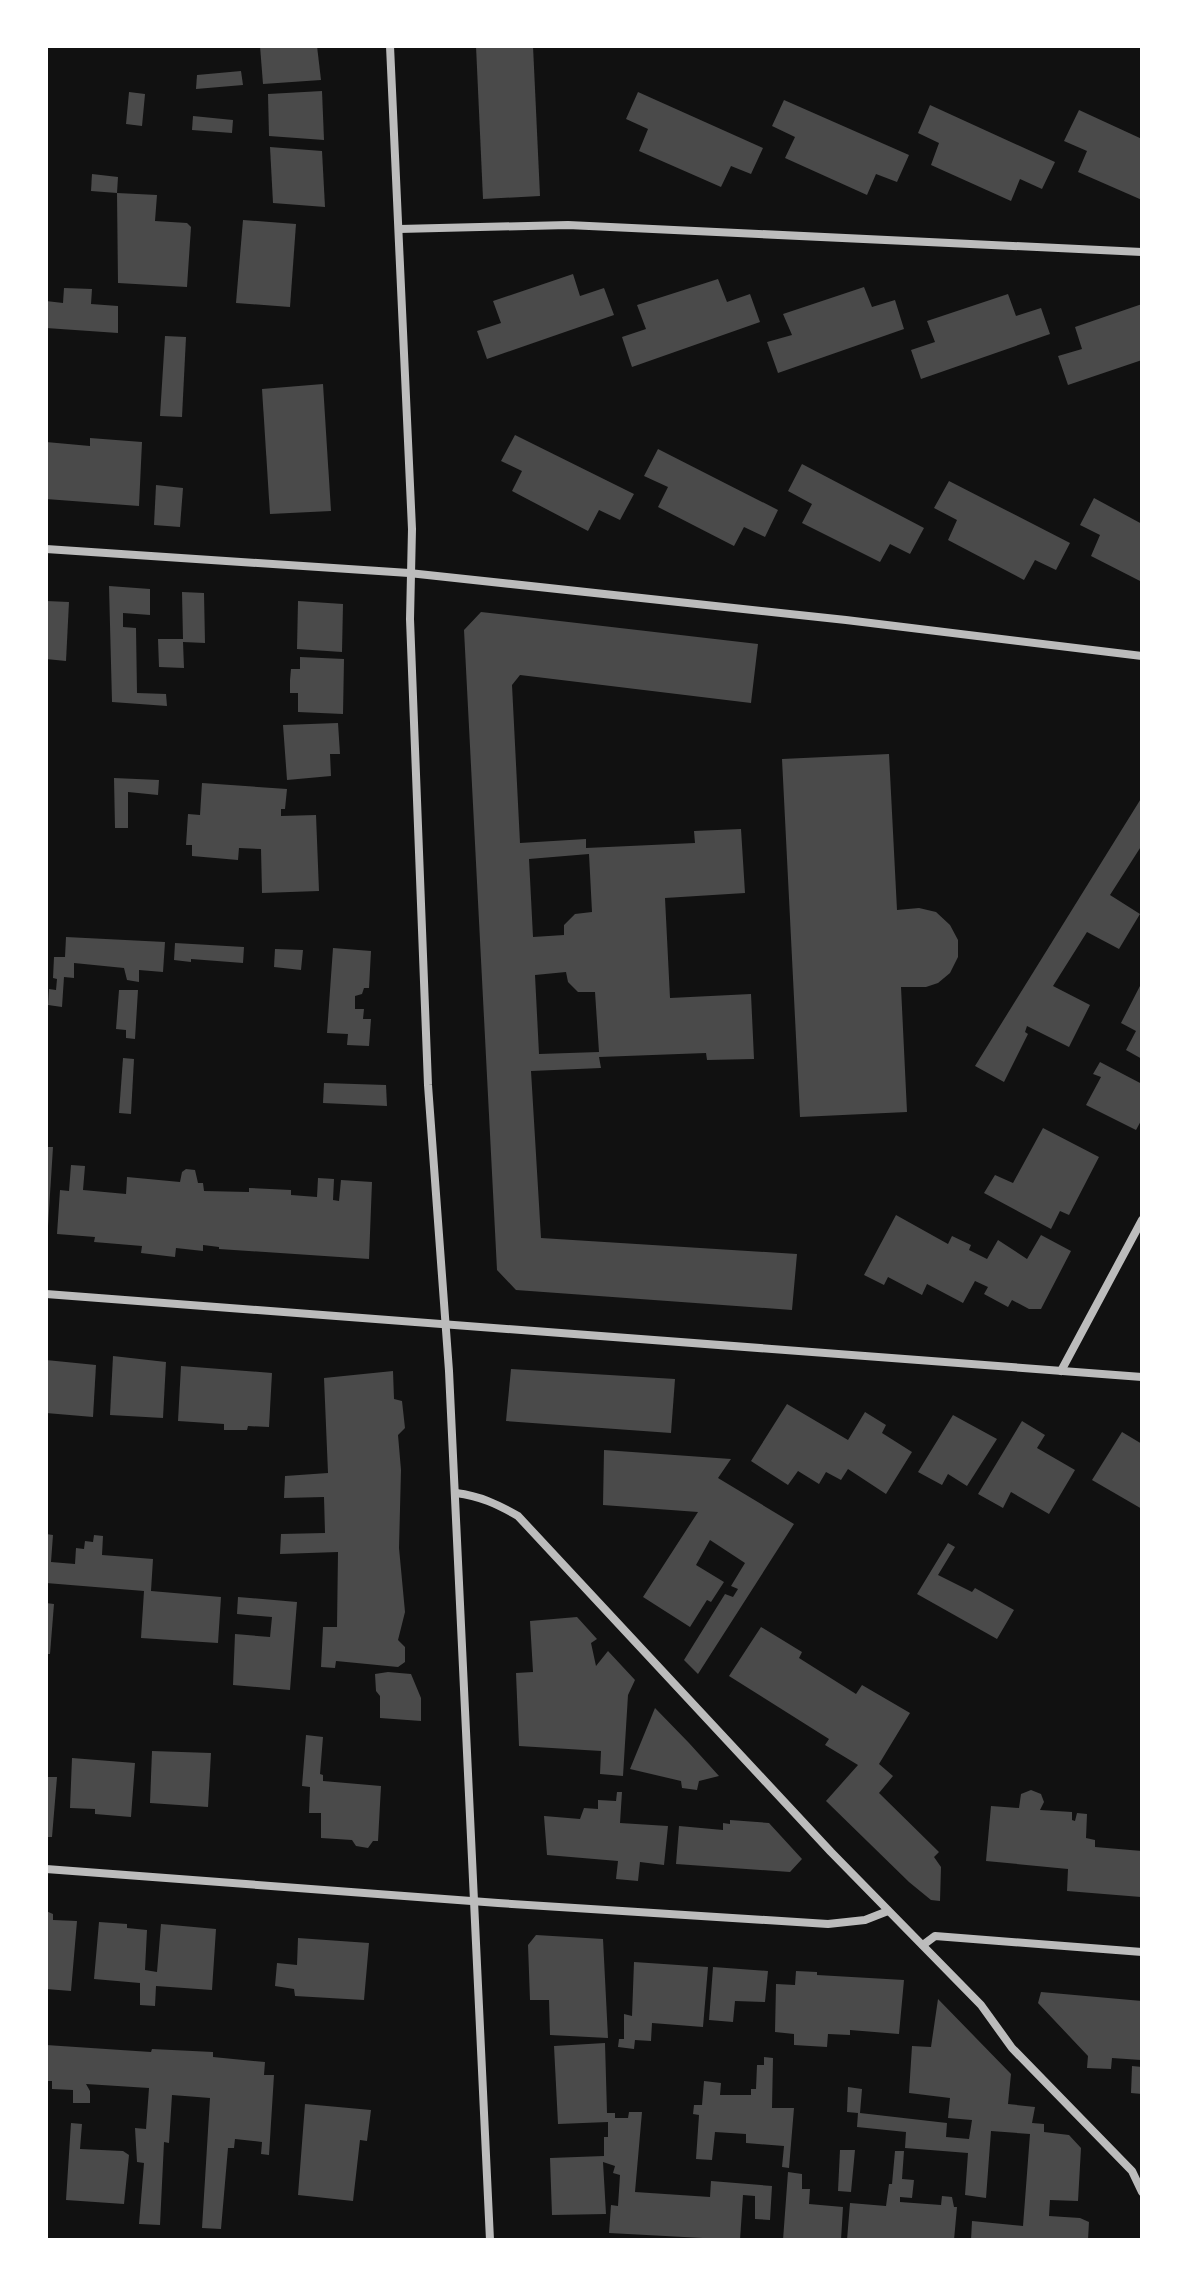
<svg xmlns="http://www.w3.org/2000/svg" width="1188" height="2286" font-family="'Zilla Slab',serif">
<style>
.building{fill:#4a4a4a;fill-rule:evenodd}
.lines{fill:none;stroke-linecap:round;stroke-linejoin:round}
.minor{stroke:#bcbcbc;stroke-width:8}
</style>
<rect width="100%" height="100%" fill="#111"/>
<g class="building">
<path d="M260 46H317L321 80 263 84Z"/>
<path d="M476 46H533L540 196 483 199Z"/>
<path d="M241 71 243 85 196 89 197 75Z"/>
<path d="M322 91 324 140 269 136 268 94Z"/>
<path d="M129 92 145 94 142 126 126 124Z"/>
<path d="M638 92 763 148 751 174 731 166 721 187 639 151 648 129 626 119Z"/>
<path d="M784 100 909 155 897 182 876 174 867 195 785 158 795 137 772 126Z"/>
<path d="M930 105 1055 162 1042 189 1020 179 1011 201 931 165 939 143 918 133Z"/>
<path d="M1079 110 1142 139V200L1078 172 1087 151 1064 141Z"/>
<path d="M193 116 233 120 232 133 192 130Z"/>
<path d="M270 147 322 151 325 207 273 203Z"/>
<path d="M92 174 118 177 117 193 91 191Z"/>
<path d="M117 193 157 195 155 221 187 223 191 227 187 287 118 283Z"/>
<path d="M243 220 296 224 290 307 236 303Z"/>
<path d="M573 274 580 296 604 288 614 315 487 359 477 331 501 323 493 301Z"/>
<path d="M718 279 727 302 750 294 760 322 632 367 622 337 646 329 637 305Z"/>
<path d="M864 287 872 307 895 300 904 329 778 373 767 342 792 335 783 314Z"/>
<path d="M64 288 92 289 91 304 118 306V333L46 328V301L63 303Z"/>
<path d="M1008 294 1016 316 1041 308 1050 334 921 379 911 350 935 342 927 321Z"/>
<path d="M1142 304V360L1068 385 1058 356 1082 349 1075 327Z"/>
<path d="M165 336 186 337 182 417 160 416Z"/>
<path d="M323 384 331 511 270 514 262 389Z"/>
<path d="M515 435 634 494 620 520 599 510 588 531 512 491 522 471 501 461Z"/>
<path d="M90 438 142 442 139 506 46 499V442L90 446Z"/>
<path d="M658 449 778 510 765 537 744 527 734 546 658 507 668 487 644 476Z"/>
<path d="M802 464 924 528 910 554 890 544 880 562 802 523 812 504 788 491Z"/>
<path d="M949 481 1070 543 1056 570 1035 560 1024 580 948 540 957 520 934 508Z"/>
<path d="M156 485 183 488 180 527 154 525Z"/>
<path d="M1094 498 1142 524V582L1091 556 1100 535 1080 525Z"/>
<path d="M109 586 150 589V615L123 613V627L136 628 137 693 166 694 167 706 112 702Z"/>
<path d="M182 592 204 593 205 643 183 642 184 668 159 667 158 639H183Z"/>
<path d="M46 601 69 602 66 661 46 659Z"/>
<path d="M298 601 343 604 342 652 297 649Z"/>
<path d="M481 612 758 644 751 703 520 675 512 685 520 843 586 839V848L695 843 694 831 741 829 745 893 665 898 670 998 751 994 754 1059 707 1060 706 1053 599 1057 601 1068 531 1071 541 1238 797 1254 792 1310 516 1290 497 1270 464 630ZM589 854 592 912 575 914 564 925V935L533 937 529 859ZM566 972 568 982 578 992H595L599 1052 539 1054 535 975Z"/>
<path d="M300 657 344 659 343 714 298 712V693H290V680L291 669H300Z"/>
<path d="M338 723 340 754H330L331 776 287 780 283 725Z"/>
<path d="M889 754 897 910 919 908 936 912 950 925 958 940V957L950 973 938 983 926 987H901L907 1112 800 1117 782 759Z"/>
<path d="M114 778 159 780 158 795 128 792V828H115Z"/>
<path d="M202 783 287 789 285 809H281V816L316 815 319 891 262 893 261 849 239 848 238 860 192 856V845H186L188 814 200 815Z"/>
<path d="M1142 797V845L1110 895 1140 914 1119 949 1087 932 1053 986 1090 1005 1069 1047 1027 1026 1025 1032 1028 1034 1004 1082 975 1066Z"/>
<path d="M66 937 165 942 163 972 139 970V982L127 980 124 968 74 963V978L64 977 62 1007 48 1005 49 989 56 990 57 979 53 978 54 957H65Z"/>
<path d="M175 943 244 947 243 963 191 959V962L174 960Z"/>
<path d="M333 948 371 951 369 988H364L362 994 355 996V1009H364L363 1019H371L369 1046 347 1045 348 1034 327 1033Z"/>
<path d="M275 949 303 950 301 970 274 967Z"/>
<path d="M1142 982V1059L1126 1050 1136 1031 1121 1023Z"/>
<path d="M119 990H138L135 1039 126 1038V1030L116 1029Z"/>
<path d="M123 1058 134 1059 131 1114 119 1113Z"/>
<path d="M1100 1062 1142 1084V1119L1136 1130 1086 1105 1101 1077 1093 1074Z"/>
<path d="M324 1083 386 1085 387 1106 323 1103Z"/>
<path d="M1043 1128 1099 1157 1069 1215 1060 1211 1051 1229 984 1193 995 1175 1013 1183Z"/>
<path d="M46 1147H53L48 1226H46Z"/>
<path d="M71 1165 85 1166 83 1190 126 1194 127 1177 180 1182 182 1172 186 1169 195 1170 198 1183H203L204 1191 249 1192V1188L291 1190V1195L317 1197 318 1178 334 1179 333 1200 339 1201 341 1180 372 1182 369 1259 219 1249V1247L203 1245V1251L176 1248 175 1257 141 1253 142 1246 94 1242 95 1237 57 1234 60 1190 69 1191Z"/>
<path d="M896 1215 948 1244 952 1236 971 1245 969 1250 987 1259 998 1240 1027 1259 1041 1235 1071 1251 1041 1309H1029L1012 1300 1008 1307 984 1294 988 1287 975 1281 963 1303 927 1284 922 1295 888 1277 884 1285 864 1275Z"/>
<path d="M113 1356 166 1362 163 1418 110 1415Z"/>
<path d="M46 1360 96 1365 93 1417 46 1413Z"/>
<path d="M181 1366 272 1373 269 1427 248 1426 247 1430H224V1424L178 1421Z"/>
<path d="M511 1369 675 1379 671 1433 506 1421Z"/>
<path d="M393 1371 394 1399 402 1401 405 1428 398 1435 401 1470 399 1548 405 1612 398 1640 405 1647V1662L398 1667 336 1661 335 1668 321 1667 323 1627H337L338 1552 280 1554 281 1534 325 1533 324 1497 284 1498 285 1476 328 1473 324 1378Z"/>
<path d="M787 1404 848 1440 865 1412 886 1425 882 1433 912 1452 886 1494 848 1469 841 1480 826 1472 819 1484 798 1471 788 1485 751 1461Z"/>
<path d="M953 1415 997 1439 967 1486 948 1474 942 1485 918 1472Z"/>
<path d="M1022 1421 1045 1435 1037 1448 1075 1470 1049 1514 1011 1492 1003 1508 978 1494Z"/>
<path d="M1122 1432 1142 1444V1509L1092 1480Z"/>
<path d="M604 1450 731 1459 718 1478 794 1524 698 1674 684 1660 725 1594 733 1597 738 1589 731 1586 745 1563 710 1540 696 1565 724 1582 711 1602 707 1600 690 1627 643 1597 698 1512 603 1505Z"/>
<path d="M46 1534 53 1535 51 1562 75 1564 76 1548 84 1549 85 1541 93 1542 94 1535 103 1536 102 1555 153 1559 151 1591 221 1597 218 1643 141 1638 144 1591 46 1583Z"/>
<path d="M948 1543 955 1547 938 1575 972 1592 975 1588 1014 1610 997 1639 917 1594Z"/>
<path d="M238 1597 297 1602 290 1690 233 1685 235 1634 270 1637 272 1617 237 1614Z"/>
<path d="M46 1603 54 1604 50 1654H46Z"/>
<path d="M577 1617 597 1639 591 1643 596 1666 608 1651 635 1680 628 1695 623 1776 600 1774 601 1751 519 1746 516 1673 533 1672 530 1621Z"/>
<path d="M761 1627 802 1652 799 1658 856 1694 862 1685 910 1713 879 1764 893 1776 879 1793 939 1852 934 1857 941 1867 940 1901 931 1900 909 1882 826 1801 858 1765 825 1745 829 1739 729 1676Z"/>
<path d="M388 1672 411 1674 421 1698V1721L380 1718V1696L376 1691 375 1674Z"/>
<path d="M655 1708 689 1743 719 1776 699 1781 697 1790 682 1788 681 1781 630 1769Z"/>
<path d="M306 1735 323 1737 320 1774 323 1775V1781L381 1786 378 1841H373L368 1848 356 1846 352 1840 321 1838V1813H309L310 1787 302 1786Z"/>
<path d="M152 1751 211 1753 208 1807 150 1803Z"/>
<path d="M72 1758 135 1763 131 1817 95 1814V1809L70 1808Z"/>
<path d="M46 1777H57L52 1837H46Z"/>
<path d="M1031 1790 1041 1794 1044 1802 1040 1810 1072 1812V1820L1075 1821 1077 1813 1087 1814 1086 1838 1095 1840V1847L1142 1851 1141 1897 1067 1891 1068 1869 986 1861 991 1806 1019 1808 1021 1794Z"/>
<path d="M617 1792H622L620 1823 668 1826 664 1865 640 1862 638 1881 616 1879 618 1861 547 1855 544 1816 580 1819 584 1808 598 1809V1800L616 1801Z"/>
<path d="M730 1820 769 1823 802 1859 790 1872 676 1864 679 1826 723 1830V1823L730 1824Z"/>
<path d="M46 1911 53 1914V1920L77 1921 71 1991 46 1989Z"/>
<path d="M99 1922 127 1924V1928L147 1930 145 1970 157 1972 161 1924 216 1929 212 1990 156 1986 155 2006 140 2005V1983L94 1979Z"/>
<path d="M536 1935 603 1939 608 2038 550 2035 549 2000H530L528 1945Z"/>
<path d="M298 1938 369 1943 364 2000 295 1996 294 1989 275 1986 277 1963 297 1965Z"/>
<path d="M634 1962 708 1967 703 2027 652 2023 651 2041 635 2040 634 2049 618 2047 619 2039H624V2014L632 2016Z"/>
<path d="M713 1967 768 1971 765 2002 735 2001 733 2022 709 2020Z"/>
<path d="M796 1971 817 1972V1975L904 1980 899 2034 850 2030V2035L828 2034 827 2047 794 2045V2034L775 2032 776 1984 795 1985Z"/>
<path d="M1041 1992 1142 2001 1141 2060 1112 2058 1111 2069 1087 2068 1088 2056 1038 2003Z"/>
<path d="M938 1999 1011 2074 1008 2104 1035 2107 1032 2123 1044 2124V2132L1069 2135 1081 2148 1078 2201 1050 2200 1049 2216 1080 2218 1089 2222 1088 2240H971L972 2221 1023 2226 1030 2134 991 2131 986 2198 965 2195 968 2153 905 2148 906 2132 857 2127 858 2113 847 2112 848 2087 862 2089 860 2113 947 2123 946 2137 969 2139 972 2120 948 2118 950 2098 909 2093 912 2046 931 2047Z"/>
<path d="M605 2043 607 2113H615V2118H628L629 2112H642L635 2192 710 2197 711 2181 772 2186 770 2220 755 2219V2196L743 2195 740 2240 609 2233 611 2205 618 2206 620 2175 613 2173 615 2166 603 2162 606 2214 552 2215 550 2158 604 2156V2137H608V2122L558 2124 554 2046Z"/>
<path d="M46 2045 151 2052 152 2049 213 2052V2057L265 2062 264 2075H274L269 2155 261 2154 262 2142 235 2139 234 2148H228L221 2229 202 2228 210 2098 172 2095 169 2143 164 2142 160 2225 139 2224 144 2163 137 2162 135 2128 146 2129 149 2088 86 2084 90 2091V2103H73V2090L52 2089V2081H46Z"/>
<path d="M764 2057 773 2058 772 2108H794L789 2168 782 2167 784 2146 746 2143V2134L715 2132 712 2160 696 2159 699 2115 693 2114 694 2105H702L704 2081 721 2083 720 2095H751V2089H756L757 2065H764Z"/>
<path d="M1132 2066 1142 2067V2094L1131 2093Z"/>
<path d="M305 2104 371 2110 367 2141 360 2140 353 2201 298 2195Z"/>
<path d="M71 2123 82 2124 80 2149 123 2151 129 2155 124 2204 66 2200Z"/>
<path d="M840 2150H855L851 2192 838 2191Z"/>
<path d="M895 2151H904L902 2179 914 2180 912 2198 900 2197V2202L941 2205 942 2196 952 2197 954 2207H957L954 2240H847L850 2203 886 2206 889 2184H892Z"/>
<path d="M788 2172 802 2174V2189H810L809 2204 843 2207 841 2240H783Z"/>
</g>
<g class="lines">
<g class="minor">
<path d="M390 46 412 529 410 619 428 1085 449 1371 490 2240"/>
<path d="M399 229 568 225 1142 252"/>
<path d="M46 549 409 573 846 620 1142 656"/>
<path d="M46 1294 1142 1377"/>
<path d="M1061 1371 1142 1220"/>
<path d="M456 1493C480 1496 497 1504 518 1516L831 1852 981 2005 1012 2048 1132 2171 1142 2192"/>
<path d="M46 1869 498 1903 828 1924 865 1920 888 1911"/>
<path d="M923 1945 935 1936 1142 1952"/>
</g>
</g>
<rect width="1188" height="2286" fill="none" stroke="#ffffff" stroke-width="96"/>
</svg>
